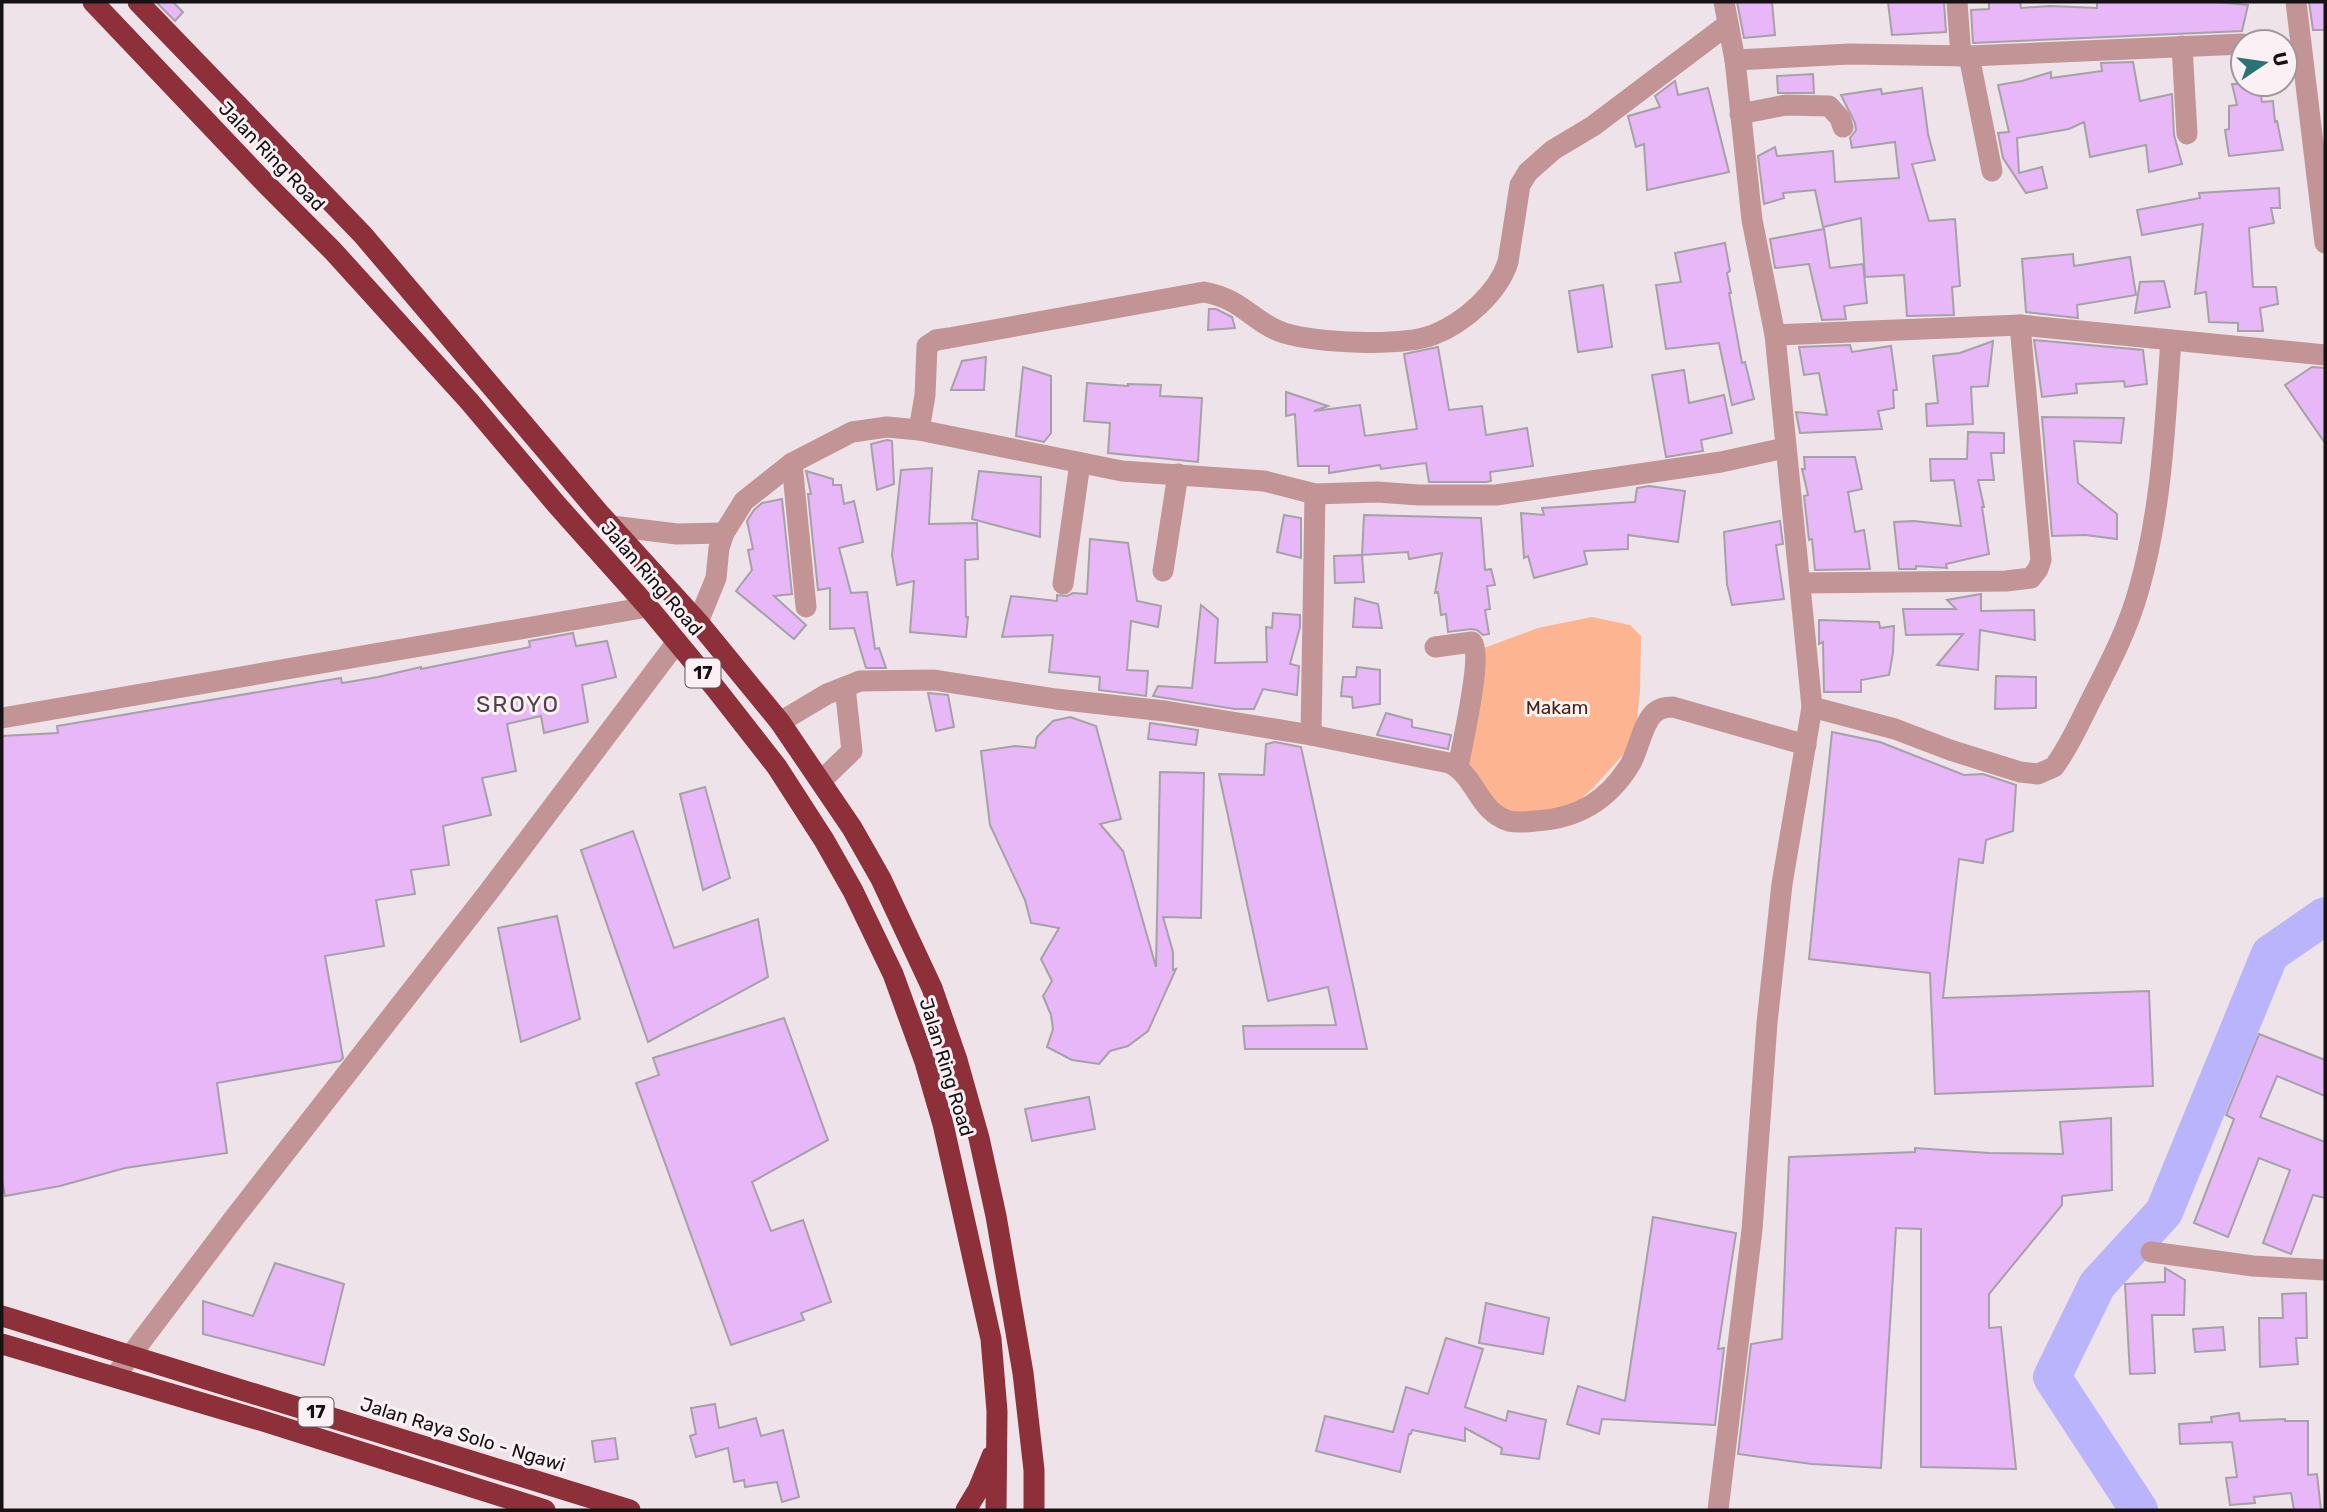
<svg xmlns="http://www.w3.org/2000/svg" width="2327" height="1512" font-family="Rubik,sans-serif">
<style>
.green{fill:#fcb590}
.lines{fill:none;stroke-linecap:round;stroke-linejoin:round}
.river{stroke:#bab4fc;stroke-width:38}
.building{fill:#e7b7f7;stroke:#a6a0a8;stroke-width:2}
.street{stroke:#c39495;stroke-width:21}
.highway{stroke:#8d303a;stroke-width:21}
.labels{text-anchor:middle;stroke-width:6;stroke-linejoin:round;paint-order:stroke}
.shield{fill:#fbf1f5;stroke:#5a5557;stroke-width:2}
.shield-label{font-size:18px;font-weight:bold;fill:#151213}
.street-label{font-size:19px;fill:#151213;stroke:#fbf1f5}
.park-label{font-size:19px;fill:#492511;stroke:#fbf1f5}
.quarter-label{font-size:23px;letter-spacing:2px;fill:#4e4549;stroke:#fbf1f5}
</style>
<rect width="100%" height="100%" fill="#eee3e8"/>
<path class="green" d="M1592 617 1630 625 1641 636 1640 691 1637 719 1630 747 1593 788 1575 804 1552 812 1506 813 1467 766 1484 648 1538 628Z"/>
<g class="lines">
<path class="river" d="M2139 1510 2052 1377 2097 1285 2164 1212 2270 954 2325 916"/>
</g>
<g class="building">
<path d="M156 2H173L183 12 175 21Z"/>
<path d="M1737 2H1772L1775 35 1744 38Z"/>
<path d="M1888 2H1944L1946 32 1892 35Z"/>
<path d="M1989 2H2020L2021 8 2050 6 2097 8V2H2216L2248 5 2242 31 1973 43 1971 10 1989 9Z"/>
<path d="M2309 2H2325V30H2313Z"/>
<path d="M2133 62 2140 101 2172 94 2174 135 2182 164 2149 172 2146 145 2090 157 2084 122 2069 129 2017 138 2019 173 2042 167 2047 188 2026 193 2003 158 1998 133 2009 132 1998 85 2022 81 2051 72V78L2102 71 2101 63Z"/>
<path d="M1813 74 1814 93H1778L1777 76Z"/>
<path d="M1675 81 1678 95 1708 88 1729 172 1647 190 1644 144 1636 147 1628 116 1660 107 1655 96Z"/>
<path d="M2232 84H2259L2262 102 2273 101 2275 122 2277 121 2283 150 2229 156 2225 130 2229 129V106L2237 105Z"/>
<path d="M1922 88 1928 134 1935 160 1912 164 1929 221 1955 219 1960 286 1952 287 1954 315 1907 316 1904 275 1865 277 1861 218 1823 227 1815 190 1783 193 1784 198 1764 204 1758 156 1775 147 1777 156 1833 151 1835 182 1899 178 1895 142 1852 148 1850 138 1856 130 1855 123 1841 95 1881 89 1882 94Z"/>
<path d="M2279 188 2280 208H2271L2274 223 2249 228 2253 287H2276L2278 304 2260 308 2263 331H2238V323L2209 322 2206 292 2195 294 2203 224 2142 235 2137 210 2200 198 2199 193Z"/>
<path d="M1824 229 1830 268 1863 264 1867 303 1844 306 1846 319 1822 320 1809 264 1775 268 1770 239Z"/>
<path d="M1725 243 1730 271 1727 273 1731 293H1729L1742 363 1745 362 1754 399 1732 405 1719 343 1666 349 1656 285 1681 282 1675 253Z"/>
<path d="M2073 254 2074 266 2130 257 2136 295 2077 305 2078 318 2026 312 2022 259Z"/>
<path d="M2164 281 2170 307 2135 313 2140 282Z"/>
<path d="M1603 285 1612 347 1578 352 1569 291Z"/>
<path d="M1209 309H1216L1232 317 1235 328 1208 330Z"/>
<path d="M2034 340 2143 350 2147 384 2125 387 2124 381 2076 384 2077 393 2042 397Z"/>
<path d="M1993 341 1988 386 1971 387 1973 424 1927 426 1926 404 1938 403 1933 356 1960 353Z"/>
<path d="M1850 345 1852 352 1891 346 1897 390H1893L1894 408 1878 411 1882 429 1800 433 1796 412 1827 415 1819 373 1804 375 1799 347Z"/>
<path d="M1438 347 1449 410 1482 406 1486 435 1527 428 1533 466 1490 472 1491 481 1486 482H1429L1426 463 1381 469 1380 465 1329 473V466H1298L1295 414 1286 416V392L1328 406 1314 411 1360 405 1365 436 1417 429 1404 354Z"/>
<path d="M986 357 984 390H951L962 361Z"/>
<path d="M1023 367 1051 376V433L1044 442 1016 436Z"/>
<path d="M2312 367 2325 368V443L2285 385Z"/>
<path d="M1684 370 1689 403 1724 395 1732 433 1701 440 1703 451 1666 457 1652 375Z"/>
<path d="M1087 383 1128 386V384L1161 385 1160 396 1202 398 1198 462 1108 453 1110 423 1084 421Z"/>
<path d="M2042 417 2124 418 2121 443 2074 441 2078 483 2117 514V539L2085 535 2052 536Z"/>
<path d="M1968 432 2004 433V453H1991L1994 480H1978L1984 507H1982L1989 554 1946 564 1947 568 1916 566V569H1899L1894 522 1914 521 1961 526 1954 480 1931 481 1930 459H1967Z"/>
<path d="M887 440 892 441 894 484 877 490 871 444Z"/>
<path d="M1804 457H1855L1862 489 1848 492 1855 532 1864 530 1870 569 1815 570 1812 539 1809 540 1804 496 1808 495 1802 469H1805Z"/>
<path d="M932 468 929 524 977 523 978 559 965 560 966 617H968L966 637 910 632 914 581 897 585 892 555 901 470Z"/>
<path d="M806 471 833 479V485H841L844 504 854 501 863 542 839 548 851 593 867 592 875 649 879 648 886 668H866L854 628 830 629V588L818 590 808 494H811Z"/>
<path d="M979 471 1041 477 1040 537 972 519Z"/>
<path d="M1649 486 1685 491 1678 542 1628 535V549L1584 551 1587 564 1534 578 1528 556 1524 558 1521 513 1544 515 1542 508 1635 502 1637 488Z"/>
<path d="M782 499 792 594 774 596 806 625 794 639 736 591 752 570 748 550 753 549 747 521 754 510 762 503Z"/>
<path d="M1284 515 1301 518V558L1277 552Z"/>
<path d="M1364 515 1481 518 1485 570 1491 569 1495 585 1487 586 1490 609 1485 610 1489 634 1483 635 1477 630 1471 629 1448 632 1446 614 1441 615 1438 592 1435 593 1442 553 1409 559 1408 552 1362 555Z"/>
<path d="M1780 521 1783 544 1776 545 1784 599 1732 605 1727 584 1724 532Z"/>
<path d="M1090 539 1128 543 1137 601 1161 606 1158 627 1131 621 1127 670 1148 671 1146 696 1099 690 1100 677 1049 672 1053 635 1002 637 1011 596 1057 601V595L1067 596 1073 593 1087 594Z"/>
<path d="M1362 555 1364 582 1335 583 1334 556Z"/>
<path d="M1981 594V611L2034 610 2035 640 1980 630 1978 670 1937 665 1963 634 1906 635 1903 609H1956L1947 600Z"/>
<path d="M1355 598 1378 604 1382 628 1353 627Z"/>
<path d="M1201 605 1218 619 1215 663 1267 662 1266 627 1272 628 1273 613 1300 615V627L1290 664 1299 666 1297 695 1263 689 1254 709H1235L1153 696 1158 686 1192 688Z"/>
<path d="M1819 620 1879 622 1880 628 1894 626 1893 653 1889 675 1861 680V692H1824L1823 642 1819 644Z"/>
<path d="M573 633 576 646 607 641 616 677 582 685 588 722 544 733 541 716 507 724 516 771 482 778 491 815 443 826 449 865 411 870 415 894 376 900 384 946 325 956 343 1058 340 1061 217 1083 227 1153 125 1168 60 1186 5 1196 2 1180V736L58 733 57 726 341 678 342 683 378 677 421 667V669L530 647 529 641Z"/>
<path d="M1357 667 1380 670V704L1353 708 1352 697 1341 696 1343 677H1356Z"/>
<path d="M1996 676 2036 677V708L1995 709Z"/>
<path d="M928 693 948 695 954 727 936 731Z"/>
<path d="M1386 713 1412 720V727L1451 735 1448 749 1377 735Z"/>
<path d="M1070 717 1096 726 1121 819 1100 824 1123 851 1156 967 1160 772 1204 773 1201 918 1163 917 1173 952V970L1176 969 1148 1031 1128 1046 1110 1051 1099 1064 1072 1060 1047 1047 1053 1029 1051 1015 1043 996 1052 981 1041 959 1059 928 1031 923 1025 900 990 825 981 751 1015 746 1035 748 1037 737 1053 721Z"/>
<path d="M1150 723 1198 730 1196 745 1148 739Z"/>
<path d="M1832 732 1880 742 1964 775 1983 774 2016 785 2013 831 1986 840 1983 863 1959 859 1943 998 2149 991 2153 1086 1935 1094 1930 973 1809 959Z"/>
<path d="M1275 742 1301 747 1367 1049H1245L1243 1026 1336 1025 1328 987 1268 1001 1219 774 1264 775 1266 744Z"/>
<path d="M705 787 730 878 703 890 680 794Z"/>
<path d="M633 831 674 948 758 919 768 977 648 1042 581 850Z"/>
<path d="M557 916 580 1019 521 1042 498 928Z"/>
<path d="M784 1018 828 1140 752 1182 771 1231 803 1220 831 1302 801 1313 804 1320 731 1345 636 1083 659 1075 653 1058Z"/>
<path d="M2259 1034 2325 1060V1096L2277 1076 2260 1117 2325 1142V1198L2313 1195 2291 1254 2263 1243 2290 1170 2259 1158 2228 1237 2194 1223 2234 1119 2226 1115Z"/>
<path d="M1089 1097 1095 1129 1032 1141 1025 1109Z"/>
<path d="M2111 1118 2112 1190 2062 1196V1205L1989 1294V1328L2001 1327 2016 1469 1921 1467V1229L1896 1228 1881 1468 1812 1464 1738 1454 1751 1344 1782 1339 1789 1157 1915 1152V1148L1989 1153 2063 1154 2060 1122Z"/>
<path d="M1653 1217 1736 1233 1718 1349 1724 1348 1715 1425 1602 1419 1599 1434 1567 1424 1578 1386 1625 1401Z"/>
<path d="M275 1263 344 1284 324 1365 203 1334V1301L253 1316Z"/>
<path d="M2165 1268 2185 1280 2184 1315H2152L2155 1373 2130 1374 2125 1284 2165 1282Z"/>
<path d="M2306 1293 2307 1338H2296L2298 1364 2260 1367 2259 1318H2283L2282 1294Z"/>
<path d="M1486 1303 1549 1318 1543 1354 1479 1343Z"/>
<path d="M2223 1327 2225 1350 2195 1352 2193 1329Z"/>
<path d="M1446 1338 1483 1349 1465 1407 1506 1421 1508 1411 1546 1420 1539 1459 1501 1454 1502 1448 1465 1428V1441L1412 1430 1411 1434H1409L1400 1472 1316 1451 1325 1416 1393 1432 1406 1387 1428 1394Z"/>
<path d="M715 1404 719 1428 756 1418 761 1436 783 1430 799 1497 782 1502 777 1482 745 1487 744 1480 734 1482 728 1448 696 1457 690 1436 696 1434 691 1408Z"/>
<path d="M2239 1413 2240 1421 2285 1419V1421H2308V1475L2317 1474 2321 1510H2294L2291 1493 2254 1497 2255 1503 2230 1505 2226 1478 2237 1477 2232 1442 2180 1444 2179 1424 2212 1422 2211 1417Z"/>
<path d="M615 1438 618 1459 595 1462 592 1441Z"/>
</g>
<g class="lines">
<g class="street">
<path d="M1957 2 1961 56"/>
<path d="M2296 2 2325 243"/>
<path d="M2182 46 2187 134"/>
<path d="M1969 56 1992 171"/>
<path d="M1735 60 1850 54 1969 56 2243 44"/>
<path d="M1740 114 1786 105 1829 106 1840 118 1843 127"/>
<path d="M1775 335 2020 325 2325 355"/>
<path d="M919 430 925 395 927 346 936 340 949 338 1204 292C1243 299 1253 323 1284 333 1318 343 1400 347 1433 335 1464 323 1498 293 1508 262L1520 185 1528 172 1553 150 1593 126 1727 25"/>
<path d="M792 463 806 607"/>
<path d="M612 526 677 534 724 533"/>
<path d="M1163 571 1178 474"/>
<path d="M1800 583 2006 581 2031 578 2038 569 2041 560 2020 325"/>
<path d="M1063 584 1080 463"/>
<path d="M698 622 716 578 719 548 724 533 744 501 792 463 852 432 887 427 919 430 1122 471 1264 481 1315 494 1377 492 1419 495H1496L1721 462 1785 448"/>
<path d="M1435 647 1472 642C1483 656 1462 745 1458 767"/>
<path d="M1812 707 1895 729 1950 750 2020 772 2038 774 2054 767C2069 747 2079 724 2090 702 2109 665 2128 629 2139 589 2162 508 2165 423 2171 340"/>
<path d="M2 718 648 607"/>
<path d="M780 722 827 694 860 681 934 680 1056 699 1165 711 1311 735 1449 763C1476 775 1478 812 1509 821 1517 823 1527 822 1535 821 1578 819 1609 800 1631 763 1639 748 1642 726 1653 714 1659 708 1665 707 1673 707L1806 745"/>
<path d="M1311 735 1315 494"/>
<path d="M821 781 852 751 845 687"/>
<path d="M2151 1252 2253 1266 2325 1270"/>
<path d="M115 1376 235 1217 487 894 677 642"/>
<path d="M1718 1510 1752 1230 1767 1023 1782 884 1812 707 1775 335 1752 220 1735 60 1724 2"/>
</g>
<g class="highway">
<path d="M93 2 266 184 333 251 469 401 557 505 648 607 716 689 777 767 824 840 853 891 893 974 925 1062 943 1124 991 1339 997 1411 996 1510"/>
<path d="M138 2 363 235 599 513 698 622 780 722 852 828 881 879 932 988 957 1060 979 1138 996 1216 1023 1373 1034 1470V1510"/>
<path d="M2 1316 630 1510"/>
<path d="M2 1344 263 1421 545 1510"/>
<path d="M966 1510 978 1490 992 1456"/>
</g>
</g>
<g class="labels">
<g class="shield">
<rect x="685.5" y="658.5" width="35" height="29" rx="5"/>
<rect x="298.5" y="1397.5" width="35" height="29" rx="5"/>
</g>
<g class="shield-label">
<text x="703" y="679">17</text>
<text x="316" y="1418">17</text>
</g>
<g class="street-label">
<text transform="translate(272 156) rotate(46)" y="7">Jalan Ring Road</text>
<text transform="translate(652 578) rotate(49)" y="7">Jalan Ring Road</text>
<text transform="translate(947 1067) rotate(73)" y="7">Jalan Ring Road</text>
<text transform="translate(463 1434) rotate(17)" y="7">Jalan Raya Solo - Ngawi</text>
</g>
<g class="park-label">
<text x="1557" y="714">Makam</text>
</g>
<g class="quarter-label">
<text x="518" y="712">SROYO</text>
</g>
</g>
<rect width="2327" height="1512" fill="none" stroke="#151213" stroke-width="7"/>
<g transform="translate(2264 63) rotate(77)"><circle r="33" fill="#fbf1f5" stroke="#9f989b" stroke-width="2"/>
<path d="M0-5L12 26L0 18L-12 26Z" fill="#2a7476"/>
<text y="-10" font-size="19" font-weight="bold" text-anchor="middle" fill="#151213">U</text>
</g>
</svg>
